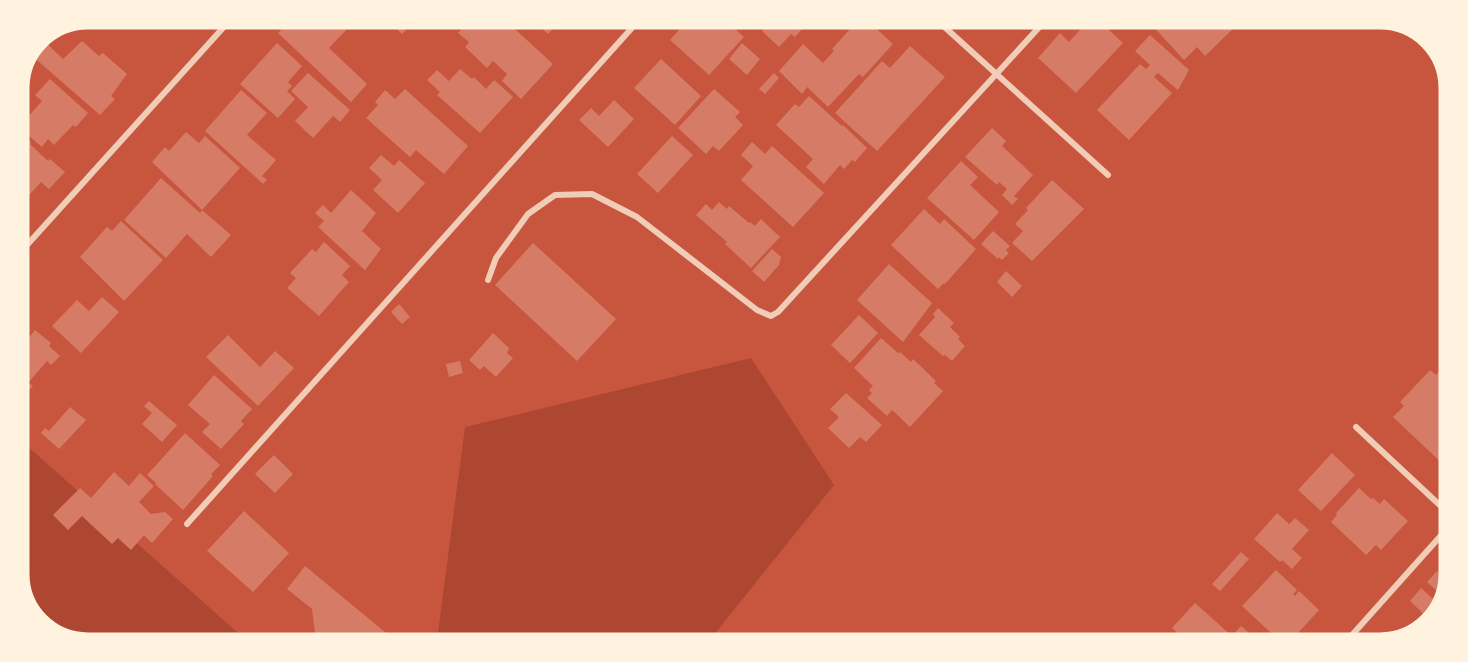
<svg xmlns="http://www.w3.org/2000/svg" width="1468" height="662" font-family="'Alegreya Sans',sans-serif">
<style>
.green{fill:#ae4732}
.building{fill:#d67c66}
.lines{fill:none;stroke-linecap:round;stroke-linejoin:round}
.minor{stroke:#f1ccb7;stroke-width:6}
.rim{fill:none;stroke:#fff3e0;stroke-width:3}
</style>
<rect width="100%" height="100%" fill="#c8553d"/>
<g class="green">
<path d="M751 358 834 485 709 641 437 640 465 427Z"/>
<path d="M26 445 245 639 62 638 32 616 18 578V452Z"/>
</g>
<g class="building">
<path d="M291 19H346L351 25 329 48 367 84 351 102 278 33Z"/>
<path d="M386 19H416L402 34Z"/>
<path d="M470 20H482L486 23 490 20H505L553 64 521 99 502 81 507 74 493 61 487 68 465 47 469 42 458 33Z"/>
<path d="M532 20H561L548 34Z"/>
<path d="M687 21H726L744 37 709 75 670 40Z"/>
<path d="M771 21H809L795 37 791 34 779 47 762 31Z"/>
<path d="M857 21H868L893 44 863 77 859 74 828 107 807 87 802 94 779 71 803 44 823 63 834 51 832 49Z"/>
<path d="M1087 22H1114L1108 29 1123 43 1076 93 1038 58 1060 33 1069 42Z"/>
<path d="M1149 22 1236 23 1237 25 1205 56 1197 47 1184 60Z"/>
<path d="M1150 35 1189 70 1178 90 1158 73 1154 77 1172 93 1129 140 1097 110 1140 64 1146 69 1150 65 1135 51Z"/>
<path d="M41 38 63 59 82 41 99 56 103 53 127 74 111 96 115 99 100 115 31 55Z"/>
<path d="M277 43 302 66 288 82 292 86 287 91 295 99 278 118 240 84Z"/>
<path d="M742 43 760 59 747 75 729 59Z"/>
<path d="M910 46 945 77 877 151 835 113 882 61 890 68Z"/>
<path d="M661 59 701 96 675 125 634 88Z"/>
<path d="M460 69 472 79 474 77 486 89 494 80 513 97 480 133 437 95 440 92 427 80 437 70 449 81Z"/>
<path d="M308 73 350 110 340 122 333 116 313 138 295 121 308 107 291 91Z"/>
<path d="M774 73 779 78 765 94 759 89Z"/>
<path d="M50 79 88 113 76 127 73 125 54 145 48 139 42 147 22 130 29 123 26 119 42 101 35 95Z"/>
<path d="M405 89 468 146 444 174 416 150 410 157 366 118 378 105 375 102 385 90 395 99Z"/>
<path d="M714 89 740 112 735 117 743 125 719 151 713 146 706 154 678 128Z"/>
<path d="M241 90 267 113 247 135 276 160 262 176 267 180 263 184 205 131Z"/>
<path d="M809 96 842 126 843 125 867 148 855 162 852 160 844 169 840 165 824 184 806 167 813 159 776 125 795 104 799 107Z"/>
<path d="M614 100 634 119 608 147 579 120 591 108 599 116Z"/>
<path d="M992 128 1006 141 1002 146 1033 175 1014 196 1018 199 1012 205 1002 195 1007 189 999 182 997 185 965 157Z"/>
<path d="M18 130 31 142 30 144 48 161 50 159 65 172 49 189 41 182 22 203 18 199Z"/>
<path d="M186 132 199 143 205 136 240 168 202 210 231 235 211 257 187 234 166 258 124 220 161 178 200 213 202 210 152 162 165 147 169 151Z"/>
<path d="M672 136 693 155 658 193 637 174Z"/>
<path d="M752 142 765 154 772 146 824 193 793 227 741 180 753 166 741 155Z"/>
<path d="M381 155 394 166 399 160 425 183 398 213 373 190 382 180 369 168Z"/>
<path d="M961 161 978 177 970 185 999 212 974 240 927 198Z"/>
<path d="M1052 180 1084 209 1032 261 1012 243 1023 231 1015 224 1028 210 1026 208Z"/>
<path d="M351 190 376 213 362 231 381 249 365 270 318 227 324 221 315 213 323 205 331 213Z"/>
<path d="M719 202 727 209 729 206 749 223 750 222 755 226 761 219 780 237 751 268 725 244 727 242 696 215 706 204 712 210Z"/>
<path d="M924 209 940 224 944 219 976 249 945 284 944 283 938 289 891 245Z"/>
<path d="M121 221 163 260 124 301 80 257 107 227 112 231Z"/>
<path d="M993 231 1010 246 1006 250 1009 253 1002 260 999 257 998 259 981 244Z"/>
<path d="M324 242 350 266 342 275 349 282 319 316 287 288 296 278 290 273 312 249 316 252Z"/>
<path d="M533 243 616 319 577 361 495 285Z"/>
<path d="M772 249 781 257 779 265 764 282 752 271Z"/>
<path d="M889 264 932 303 903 342 857 300Z"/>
<path d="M1006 271 1022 286 1012 297 997 282Z"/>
<path d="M102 297 119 312 81 353 52 326 77 300 89 311Z"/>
<path d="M399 304 410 317 402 324 391 312Z"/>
<path d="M938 308 954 323 950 327 960 337 958 339 965 346 952 361 945 355 943 356 919 335 935 317 933 314Z"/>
<path d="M859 315 878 333 850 363 831 345Z"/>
<path d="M35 330 51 343 49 346 60 356 51 365 47 361 28 383 33 386 23 396 18 392V333L27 340Z"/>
<path d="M493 333 509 348 507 353 513 358 496 377 484 366 480 370 469 360Z"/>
<path d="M228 335 260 367 275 351 294 368 258 406 206 357Z"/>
<path d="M881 338 898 353 900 352 911 362 913 359 936 381 934 383 943 391 910 427 892 410 887 416 867 398 872 393 869 390 873 386 854 368Z"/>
<path d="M460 361 463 373 449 377 446 364Z"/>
<path d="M1447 363 1446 467 1393 417 1404 406 1400 402 1430 370 1436 375Z"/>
<path d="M214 375 252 409 241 421 244 424 221 449 202 432 210 424 188 405Z"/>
<path d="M846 393 882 425 866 442 860 437 849 448 828 428 839 417 830 409Z"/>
<path d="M149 401 177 425 162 442 142 424 152 413 144 406Z"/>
<path d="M70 407 86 420 59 449 41 433 45 428 49 431Z"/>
<path d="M185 433 220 465 211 474 213 476 183 510 155 484 156 483 147 475Z"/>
<path d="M1332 453 1355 475 1321 511 1298 490Z"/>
<path d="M274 455 293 474 275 493 255 474Z"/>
<path d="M114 472 129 486 140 473 154 486 139 502 151 514 165 512 173 519 152 543 144 535 131 550 118 538 112 544 82 516 68 530 53 515 80 488 91 498Z"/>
<path d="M1359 488 1371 499 1373 498 1380 504 1384 499 1408 521 1381 550 1376 545 1366 555 1331 522 1337 515 1336 513Z"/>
<path d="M244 511 289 553 253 592 207 551Z"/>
<path d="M1277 513 1289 524 1295 518 1309 530 1292 549 1302 558 1292 569 1282 560 1280 562 1254 539Z"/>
<path d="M1241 552 1249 559 1220 591 1212 584Z"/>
<path d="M305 566 391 637 389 640H316L312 609 287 589Z"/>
<path d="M1276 570 1297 590 1293 594 1295 596 1299 591 1319 610 1288 644H1283L1242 606Z"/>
<path d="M1437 571 1445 579 1444 600 1429 619 1410 601 1421 588 1433 599 1439 593 1427 582Z"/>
<path d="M1195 603 1232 636 1241 626 1261 643H1189L1172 628Z"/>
<path d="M1417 620 1424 626 1418 632 1402 637Z"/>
</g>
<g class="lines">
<g class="minor">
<path d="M939 22 1108 175"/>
<path d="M18 255 231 19"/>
<path d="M488 280 496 258 528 214 555 195 592 194 637 217 757 310 771 316 778 312 1044 22"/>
<path d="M1356 427 1445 510"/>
<path d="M187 524 639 20"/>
<path d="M1344 644 1445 531"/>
</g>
</g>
<path d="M0 0H1468V662H0ZM88 28H1380A60 60 0 0 1 1440 88V574A60 60 0 0 1 1380 634H88A60 60 0 0 1 28 574V88A60 60 0 0 1 88 28Z" fill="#fff3e0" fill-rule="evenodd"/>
<path class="rim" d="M88 28H1380A60 60 0 0 1 1440 88V574A60 60 0 0 1 1380 634H88A60 60 0 0 1 28 574V88A60 60 0 0 1 88 28Z"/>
</svg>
